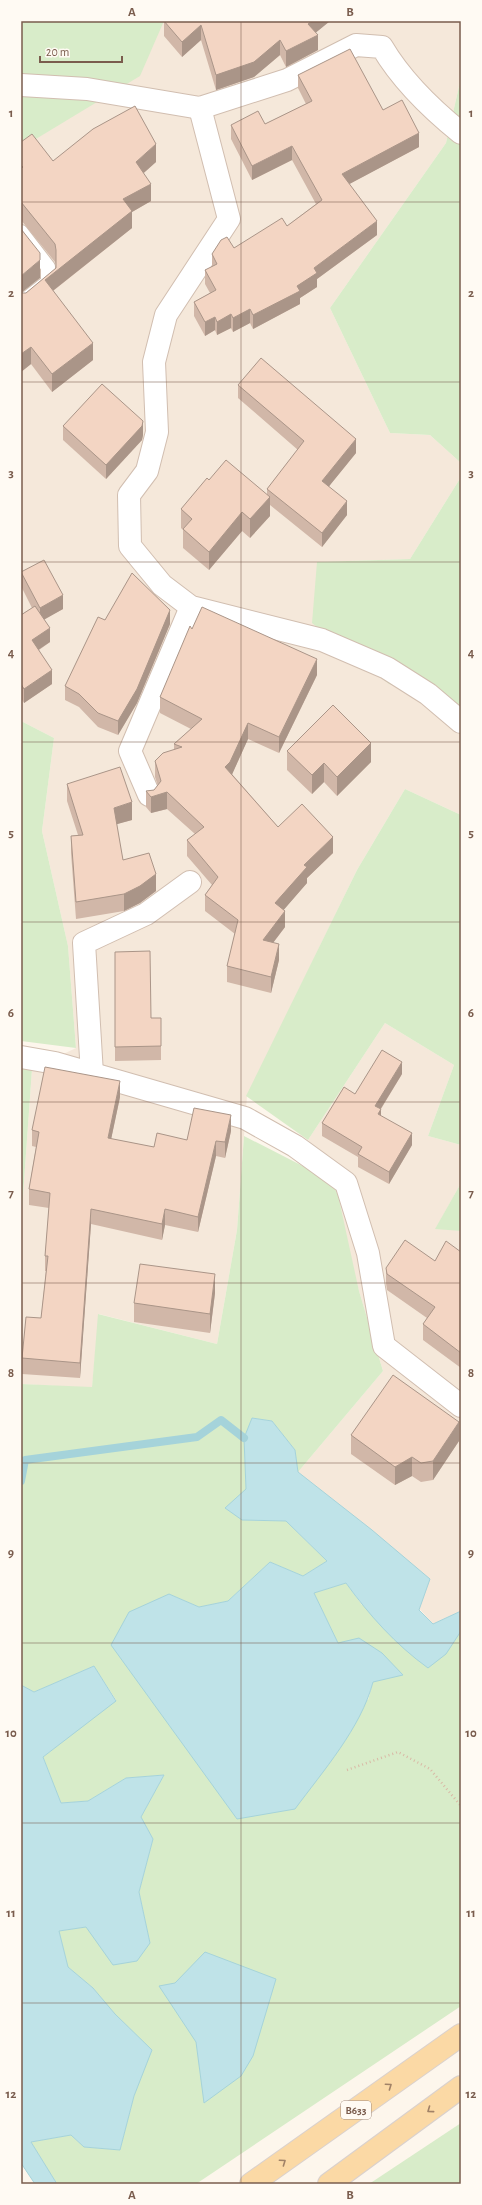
<svg xmlns="http://www.w3.org/2000/svg" width="482" height="2205" font-family="'Alegreya Sans',sans-serif">
<style>
.residential{fill:#f5e8da}
.green{fill:#d8ecc9}
.water{fill:#bfe3e8;stroke:#a5d3da}
.lines{fill:none;stroke-linecap:round;stroke-linejoin:round}
.stream{stroke:#a5d3da;stroke-width:8}
.service-casing{stroke:#d1beb0;stroke-width:16}
.minor-casing{stroke:#d1beb0;stroke-width:24}
.primary-casing{stroke:#dad1cd;stroke-width:24}
.path{stroke:#d9b8a5;stroke-width:2.5;stroke-dasharray:1 3;stroke-linecap:butt}
.service{stroke:#fff;stroke-width:14}
.minor{stroke:#fff;stroke-width:22}
.primary{stroke:#fbd9a5;stroke-width:22}
.wall{fill:#d1b7a8}
.shaded-wall{fill:#aa9588}
.building{fill:#f3d5c3;stroke:#aa9588}
.oneway{stroke:#a18267}
.grid{fill:none;stroke:#7a5c4d;stroke-width:1;stroke-opacity:0.55}
.labels{text-anchor:middle;stroke-width:3;stroke-linejoin:round;paint-order:stroke}
.shield{fill:#fffaf3;stroke:#a28b7f;stroke-width:1}
.shield-label{font-size:11px;font-weight:bold;fill:#7a5c4d}
.neatline{fill:none;stroke:#7a5c4d;stroke-width:1.5}
.grid-label{font-size:13px;text-anchor:middle;font-weight:bold;fill:#7a5c4d}
</style>
<rect width="100%" height="100%" fill="#fdf6ec"/>
<g class="residential">
<path d="M164 21H461V78L446 143 330 308 390 433 430 435 461 463V477L410 559 317 562 461 709V815L405 789 357 870 247 1096 237 1230 217 1344 99 1314 92 1388 21 1384V1224L32 1069 76 1048 68 946 42 831 54 738 21 721V148Z"/>
<path d="M385 1023 454 1065 428 1136 461 1145V1183L436 1228 461 1231V1611L433 1624 298 1472 383 1371 359 1291 330 1180 308 1140Z"/>
</g>
<g class="green">
<path d="M21 21H164L140 76 21 148Z"/>
<path d="M461 78V463L430 435 390 433 330 308 446 143Z"/>
<path d="M461 477V709L389 684 312 623 317 562 410 559Z"/>
<path d="M21 721 54 738 42 831 68 946 76 1048 21 1041Z"/>
<path d="M405 789 461 815V1145L428 1136 454 1065 385 1023 308 1140 246 1096 357 870Z"/>
<path d="M21 1067 32 1069 21 1224Z"/>
<path d="M244 1136 330 1180 338 1195 359 1291 383 1371 298 1472 295 1450 272 1421 252 1418 244 1438 246 1489 242 1520 286 1521 327 1561 303 1576 270 1562 228 1601 199 1607 169 1594 368 1700 373 1682 338 1643 314 1593 346 1583 362 1605 461 1631V2006L196 2184H57L31 2142 71 2135 84 2147 120 2150 134 2096 151 2050 115 2014 93 1988 68 1967 59 1931 86 1927 150 1943 139 1892 153 1839 141 1817 164 1775 126 1778 88 1801 61 1803 43 1757 116 1700 94 1666 34 1692 21 1685V1384L92 1387 98 1314 217 1344 237 1230Z"/>
<path d="M461 1183V1231L435 1229Z"/>
<path d="M461 2123V2184H369Z"/>
</g>
<g class="water">
<path d="M252 1418 272 1421 295 1450 298 1472 372 1530 430 1579 419 1610 433 1624 461 1611V1631L446 1654 428 1668C396 1645 369 1615 346 1583L314 1593 338 1643 359 1638 382 1653 403 1675 373 1682C361 1728 323 1771 295 1809L237 1819 111 1645 129 1612 169 1594 199 1607 228 1601 270 1562 303 1576 327 1561 286 1521 242 1520 225 1508 246 1489 244 1438Z"/>
<path d="M94 1666 116 1701 43 1757 61 1803 88 1801 126 1778 164 1775 141 1817 153 1839 139 1892 150 1943 137 1961 113 1965 86 1927 59 1931 68 1967 93 1988 115 2014 152 2050 134 2096 120 2150 84 2147 71 2135 31 2142 57 2184H35L21 2163V1685L34 1692Z"/>
<path d="M205 1952 276 1979 253 2056 241 2076 204 2103 196 2042 159 1986 175 1983Z"/>
</g>
<g class="lines">
<path class="stream" d="M21 1481 25 1460 197 1437 221 1420 244 1438"/>
<defs>
<path id="service" d="M21 232 48 267V282L21 303"/>
<g id="minor">
<path d="M21 85 87 89 200 108 287 80 356 45 382 47C402 81 430 108 461 133"/>
<path d="M200 108 229 219 166 315 154 362 157 432 147 471 129 495 130 546 162 585 191 607 322 640 387 668 428 694 461 722"/>
<path d="M149 795 130 751 191 607"/>
<path d="M21 1057 55 1063 245 1118 295 1146 346 1183 368 1253 384 1346 461 1406"/>
<path d="M92 1074 84 943 146 914 190 882"/>
</g>
<g id="primary">
<path d="M251 2184 461 2035"/>
<path d="M329 2184 461 2087"/>
</g>
</defs>
<use href="#service" class="service-casing"/>
<use href="#minor" class="minor-casing"/>
<use href="#primary" class="primary-casing"/>
<path class="path" d="M347 1770 398 1752 430 1769 461 1806"/>
<use href="#service" class="service"/>
<use href="#minor" class="minor"/>
<use href="#primary" class="primary"/>
</g>
<g class="wall">
<path d="M164 21H330L315 33 318 50 286 67 280 55 254 77 216 90 201 40 182 57 164 36Z"/>
<path d="M298 75 383 110 419 147 349 184 377 235 317 279V287L300 298V304L253 329 250 323 233 332 231 328 217 335 215 330 205 336 194 316V302L210 293 205 284V270L212 267V254L234 248 287 226 316 204 292 160 252 180 231 139V125L265 124 306 104 298 88Z"/>
<path d="M21 142 53 161 156 162 143 173 151 201 132 212V228L53 291 93 360 52 392 31 364 21 372V293H26L56 268V265L55 262 21 220Z"/>
<path d="M238 385 356 453 329 486 347 515 322 547 270 505V516L250 538 242 531 209 570 183 548V530L181 528V509L209 480 267 495V489L298 450 238 398Z"/>
<path d="M63 426 143 435 142 440 106 479 63 440Z"/>
<path d="M21 572 63 609 44 619 50 642 39 650 52 684 24 703 21 698V615L32 608 21 586Z"/>
<path d="M105 620 170 624 137 703 118 735 98 727 79 707 65 700V686Z"/>
<path d="M192 629 317 675 279 753 248 739 232 774 278 827 333 853 307 878V883L283 910 285 927 273 943 279 960 271 993 227 982V966L235 934 205 911V895L212 885 187 856V840L195 834 167 809 151 813 146 807V791L154 790 158 786 155 777V761L174 750V744L191 729 160 713V697Z"/>
<path d="M287 751 371 762 337 796 324 782 312 794 287 770Z"/>
<path d="M67 784 132 820 116 824 123 860 156 891 140 903 124 911 76 919 71 853V836L78 835 67 801Z"/>
<path d="M115 952 151 1018 161 1046V1060L115 1061Z"/>
<path d="M402 1074 381 1109V1116L412 1145 389 1184 358 1167V1157L322 1136V1123L355 1094Z"/>
<path d="M120 1097 111 1139 154 1147 231 1131 225 1158 216 1156 198 1232 165 1225 162 1240 91 1224 80 1378 22 1374V1358L41 1318 46 1271H45V1256L49 1208 29 1205V1189L36 1147 32 1146V1130Z"/>
<path d="M461 1252V1368L423 1340V1324L427 1318 387 1290 386 1283V1268L435 1261Z"/>
<path d="M215 1293 210 1333 134 1322V1303Z"/>
<path d="M351 1435 459 1441 433 1480 421 1482 412 1476 395 1485 351 1454Z"/>
</g>
<g class="shaded-wall">
<path d="M312 21H330L308 39V24Z"/>
<path d="M201 25V40L182 57V42Z"/>
<path d="M318 35V50L286 67V51Z"/>
<path d="M280 40V55L254 77 216 90V75Z"/>
<path d="M419 133V147L342 188V174Z"/>
<path d="M156 144V162L136 180V162Z"/>
<path d="M292 146V160L252 180V166Z"/>
<path d="M151 184V201L132 212V228L45 297V280L123 199Z"/>
<path d="M377 221V235L317 279V287L300 298V304L253 329V315L297 286 314 268Z"/>
<path d="M40 260V278L21 293V276Z"/>
<path d="M250 309V323L233 332V318Z"/>
<path d="M231 314V328L217 335V322Z"/>
<path d="M215 317V330L205 336V322Z"/>
<path d="M93 343V360L52 392V374Z"/>
<path d="M31 347V364L21 372V354Z"/>
<path d="M143 421V435L142 440 106 479V465Z"/>
<path d="M356 439V453L322 495V481Z"/>
<path d="M270 497V516L250 538V519Z"/>
<path d="M347 501V515L322 547V533Z"/>
<path d="M242 512V531L209 570V552Z"/>
<path d="M63 595V609L40 622V608Z"/>
<path d="M170 610V624L137 703 118 735V721Z"/>
<path d="M50 628V642L32 654V640Z"/>
<path d="M317 659V675L279 753V737Z"/>
<path d="M52 670V684L24 703V689Z"/>
<path d="M248 723V739L230 779 225 767Z"/>
<path d="M371 743V762L337 796V777Z"/>
<path d="M324 763V782L312 794V775Z"/>
<path d="M167 792V809L151 813V797Z"/>
<path d="M132 802V820L114 825V808Z"/>
<path d="M333 837V853L307 878V883L275 920V903L304 865Z"/>
<path d="M156 874V891L140 903 124 911V894Z"/>
<path d="M285 911V927L263 956V940Z"/>
<path d="M279 944V960L271 993V977Z"/>
<path d="M402 1062V1074L375 1118V1106Z"/>
<path d="M120 1081V1097L108 1154V1138Z"/>
<path d="M381 1109V1122L378 1114Z"/>
<path d="M231 1115V1131L225 1158V1142Z"/>
<path d="M412 1133V1145L389 1184V1172Z"/>
<path d="M216 1141V1156L198 1232V1217Z"/>
<path d="M91 1209V1224L80 1378V1363Z"/>
<path d="M165 1209V1225L162 1240V1224Z"/>
<path d="M215 1274V1293L210 1333V1314Z"/>
<path d="M459 1422V1441L433 1480V1461Z"/>
<path d="M412 1457V1476L395 1485V1467Z"/>
</g>
<g class="building">
<path d="M164 21H312L308 24 318 35 286 51 280 40 254 62 216 75 201 25 182 42Z"/>
<path d="M350 49 383 110 402 100 419 133 342 174 377 221 314 268 317 273 297 286 300 291 253 315 250 309 233 318 231 314 217 322 215 317 205 322 194 302 216 290 205 270 217 264 212 254 221 240 227 237 234 248 282 218 287 226 322 200 292 146 252 166 231 125 258 111 265 124 312 101 298 75Z"/>
<path d="M135 106 156 144 136 162 151 184 123 199 132 211 45 280 93 343 52 374 31 347 21 354V293H26L56 268V250L55 244 21 202V169L23 167 21 165V142L32 134 53 161 93 129Z"/>
<path d="M21 229 40 253V260L21 276Z"/>
<path d="M261 358 356 439 322 481 347 501 322 533 267 489 304 441 238 385Z"/>
<path d="M102 384 143 421 142 426 106 465 63 426Z"/>
<path d="M226 460 270 497 250 519 242 512 209 552 183 529 192 519 181 509 207 478 209 480Z"/>
<path d="M44 560 63 595 40 608 21 572Z"/>
<path d="M132 573 170 610 137 689 118 721 98 713 79 694 65 686 98 617 105 620Z"/>
<path d="M35 606 50 628 32 640 52 670 24 689 21 684V615Z"/>
<path d="M202 607 317 659 279 737 248 723 230 762 225 767 278 827 302 804 333 837 304 865 307 867 275 903 285 911 263 940 279 944 271 977 227 966 238 920 205 895 218 877 187 840 204 827 167 792 151 797 146 791 154 790 161 781 155 761 163 753 182 747 174 744 202 719 160 697 190 626 192 629Z"/>
<path d="M333 705 371 743 337 777 324 763 312 775 287 751Z"/>
<path d="M120 767 132 802 114 808 123 860 149 853 156 874 140 886 124 894 76 902 71 836 83 835 67 784Z"/>
<path d="M150 951 151 1018H161V1046L115 1047V952Z"/>
<path d="M382 1050 402 1062 375 1106 381 1109 378 1114 412 1133 389 1172 358 1154 362 1147 322 1123 344 1087 355 1094Z"/>
<path d="M45 1067 120 1081 108 1138 154 1147 157 1133 187 1140 194 1108 231 1115 225 1142 216 1141 198 1217 165 1209 162 1224 91 1209 80 1363 22 1358 26 1317 41 1318 48 1256H45L50 1193 29 1189 39 1132 32 1130Z"/>
<path d="M405 1240 435 1261 446 1241 461 1252V1353L423 1324 435 1307 387 1274 386 1268Z"/>
<path d="M140 1264 215 1274 210 1314 134 1303Z"/>
<path d="M393 1375 459 1422 433 1461 421 1463 412 1457 395 1467 351 1435Z"/>
</g>
<defs><path id="oneway-chevron" d="M-2-3.5L2.5 0L-2 3.5" fill="none" stroke-width="1.6" stroke-linecap="round" stroke-linejoin="round"/></defs>
<g class="oneway">
<use href="#oneway-chevron" transform="translate(389 2086) rotate(-35)"/>
<use href="#oneway-chevron" transform="translate(430 2110) rotate(144)"/>
<use href="#oneway-chevron" transform="translate(283 2162) rotate(-35)"/>
</g>
<path class="grid" d="M241 21V2184M21 202H461M21 382H461M21 562H461M21 742H461M21 922H461M21 1102H461M21 1283H461M21 1463H461M21 1643H461M21 1823H461M21 2003H461"/>
<g class="labels">
<rect class="shield" x="341" y="2101" width="30" height="18" rx="3"/>
<g class="shield-label">
<text x="356" y="2114">B633</text>
</g>
</g>
<rect width="482" height="2205" fill="none" stroke="#fffaf3" stroke-width="44"/>
<path d="M40 56v6h82v-6" fill="none" stroke="#7a5c4d" stroke-width="2"/>
<text x="46" y="56" font-size="12" fill="#7a5c4d" stroke="#fffaf3" stroke-width="3" paint-order="stroke">20 m</text>
<rect x="22" y="22" width="438" height="2161" class="neatline"/>
<g class="grid-label">
<text x="132" y="16">A</text>
<text x="350" y="16">B</text>
<text x="11" y="117">1</text>
<text x="471" y="117">1</text>
<text x="11" y="297">2</text>
<text x="471" y="297">2</text>
<text x="11" y="477">3</text>
<text x="471" y="477">3</text>
<text x="11" y="657">4</text>
<text x="471" y="657">4</text>
<text x="11" y="837">5</text>
<text x="471" y="837">5</text>
<text x="11" y="1017">6</text>
<text x="471" y="1017">6</text>
<text x="11" y="1197">7</text>
<text x="471" y="1197">7</text>
<text x="11" y="1377">8</text>
<text x="471" y="1377">8</text>
<text x="11" y="1557">9</text>
<text x="471" y="1557">9</text>
<text x="11" y="1737">10</text>
<text x="471" y="1737">10</text>
<text x="11" y="1917">11</text>
<text x="471" y="1917">11</text>
<text x="11" y="2098">12</text>
<text x="471" y="2098">12</text>
<text x="132" y="2199">A</text>
<text x="350" y="2199">B</text>
</g>
</svg>
